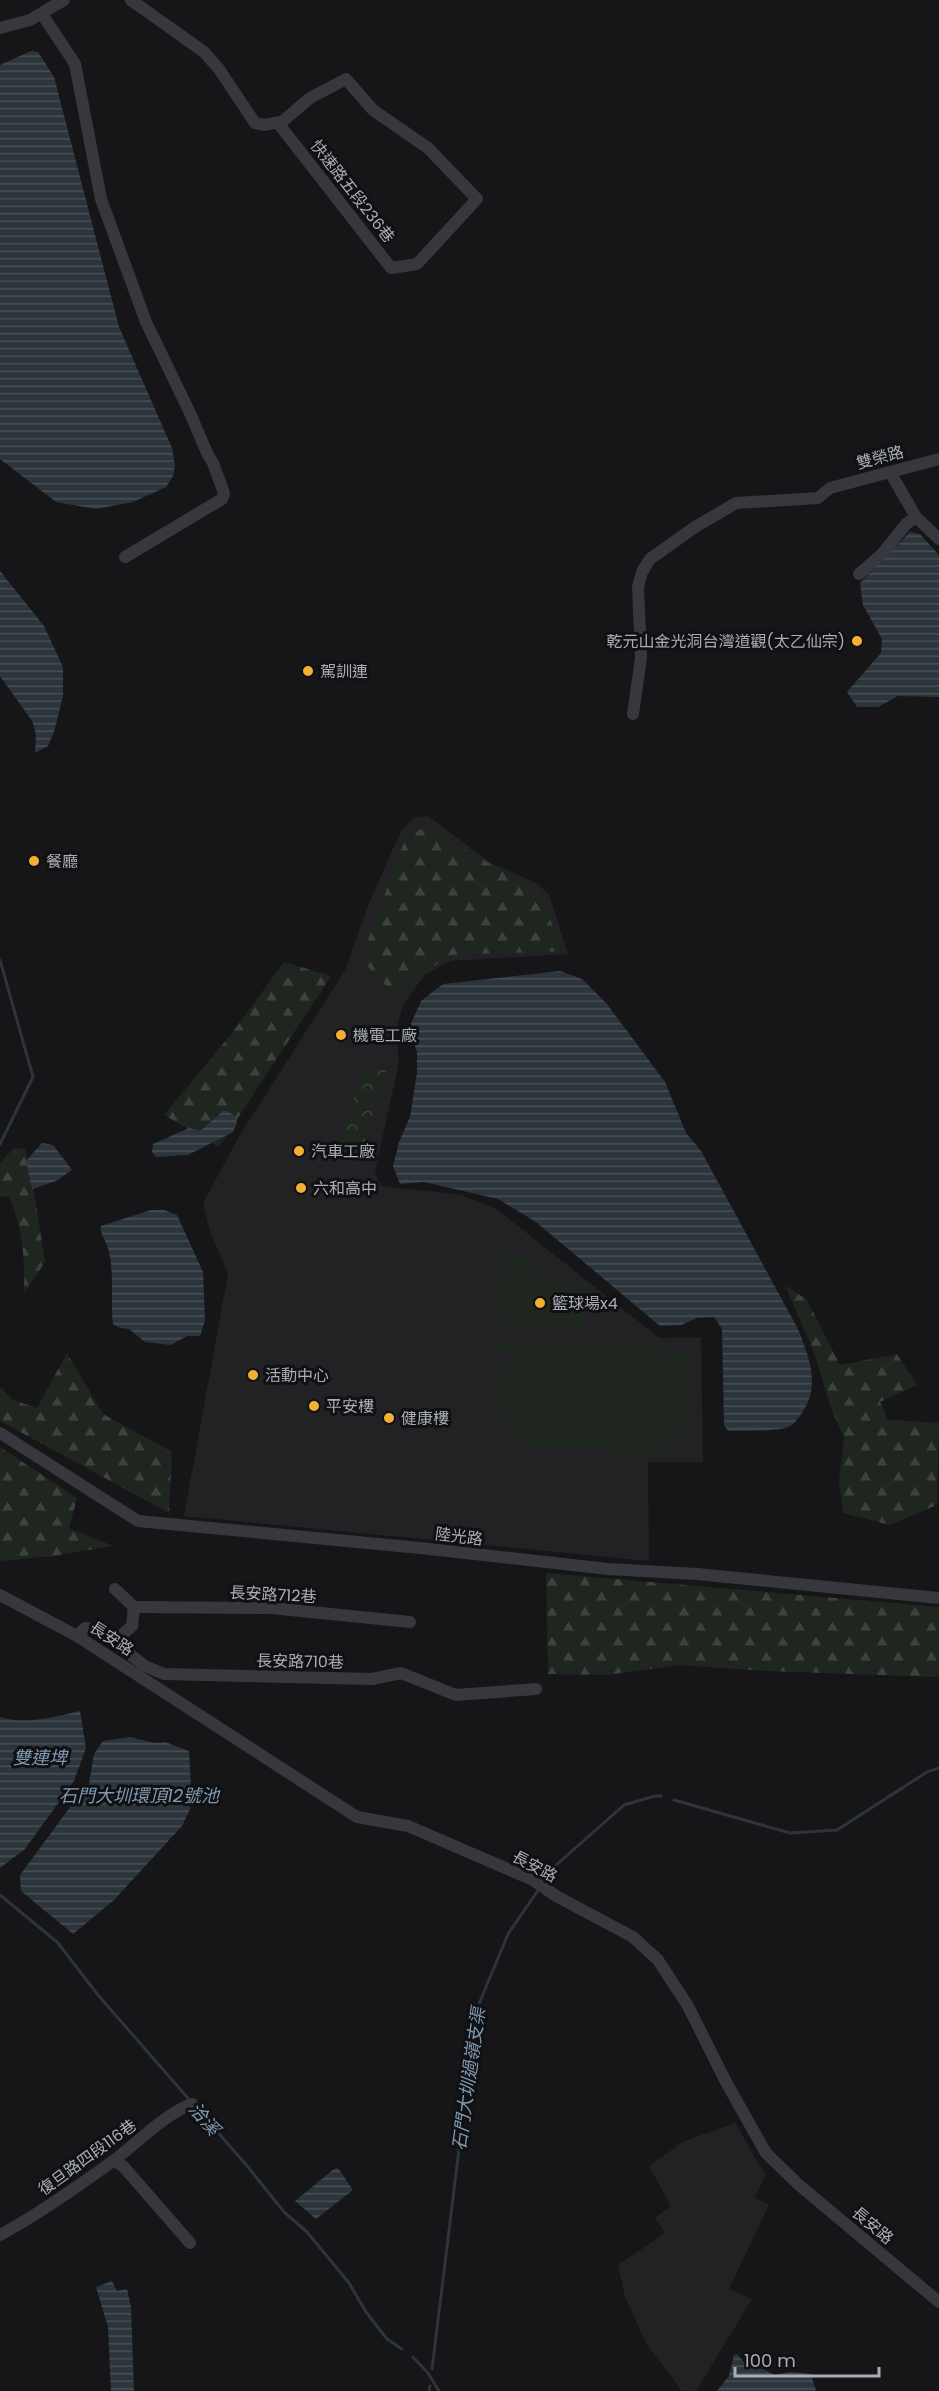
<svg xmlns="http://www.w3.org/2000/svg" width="939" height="2391" font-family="Poppins,'Noto Sans TC',sans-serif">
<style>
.built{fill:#222225}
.forest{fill:url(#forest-firs)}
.park{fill:url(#park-crowns)}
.pitch{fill:#1e261f}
.water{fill:url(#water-rules)}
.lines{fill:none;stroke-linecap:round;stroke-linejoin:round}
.stream{stroke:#2c353c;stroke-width:3}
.minor{stroke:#37383d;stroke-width:12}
.poi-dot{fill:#f2b134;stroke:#111113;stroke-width:2}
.labels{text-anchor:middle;stroke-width:6;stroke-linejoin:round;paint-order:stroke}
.street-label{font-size:16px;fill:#a8adb8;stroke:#111113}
.poi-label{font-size:16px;fill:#a8adb8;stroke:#111113;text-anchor:start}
.water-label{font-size:18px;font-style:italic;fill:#7f9bb3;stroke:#111113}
</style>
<defs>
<pattern id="forest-firs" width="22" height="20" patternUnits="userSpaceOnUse" patternTransform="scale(1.5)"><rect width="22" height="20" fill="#1e261f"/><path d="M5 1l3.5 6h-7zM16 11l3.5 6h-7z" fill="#3c433d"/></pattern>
<pattern id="park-crowns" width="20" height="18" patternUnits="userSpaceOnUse" patternTransform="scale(1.5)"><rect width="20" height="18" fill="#1e261f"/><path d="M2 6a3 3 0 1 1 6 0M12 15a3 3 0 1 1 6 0" fill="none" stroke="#3c433d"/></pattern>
<pattern id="water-rules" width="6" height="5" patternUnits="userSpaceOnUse" patternTransform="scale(1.5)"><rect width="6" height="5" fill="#2c353c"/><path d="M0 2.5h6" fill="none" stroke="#485056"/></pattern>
</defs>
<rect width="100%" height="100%" fill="#161618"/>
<g class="built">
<path d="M428 816 491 863 536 883 549 894 568 954 451 961 425 975 404 1003 396 1029 399 1062 375 1172 381 1186 461 1195 498 1210 659 1338 701 1337 703 1462H648L649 1561 184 1516 228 1274 209 1228 203 1203 241 1133 345 970 369 903 401 831 413 818Z"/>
<path d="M736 2123 757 2162 766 2174 755 2198 769 2205 729 2289 752 2299 696 2391H682L647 2345 625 2297 618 2265 665 2233 655 2218 671 2206 649 2166 684 2141Z"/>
</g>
<g class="forest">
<path d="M426 827 540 892 562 951 451 955 393 993 361 959 406 837Z"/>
<path d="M284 962 331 976 219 1147 164 1115 232 1033Z"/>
<path d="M14 1148 25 1149 35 1198 45 1262 24 1293C25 1257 23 1230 9 1197L0 1196V1163Z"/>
<path d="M785 1285 807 1300 840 1365 897 1354 917 1385 880 1402 888 1420 939 1423 937 1505 890 1525 843 1513 839 1482 844 1437 831 1408 813 1350Z"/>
<path d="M67 1353 103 1414 172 1452 169 1513 0 1421V1387L13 1400 37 1408Z"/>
<path d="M0 1447 77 1498 69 1528 113 1546 53 1556 0 1561Z"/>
<path d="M546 1573 939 1607V1677L767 1671 679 1665 607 1675 548 1674Z"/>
</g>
<path class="park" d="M364 1064 386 1071 357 1167 336 1159Z"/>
<g class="pitch">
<path d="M500 1253 536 1258 534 1278 498 1274Z"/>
<path d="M497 1277 587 1283 583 1330 494 1322Z"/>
<path d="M498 1339 692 1351 691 1368H677L688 1381 693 1401 692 1413 677 1441 656 1454 532 1446 512 1433 503 1422 496 1403V1392L503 1372 510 1362 520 1355 497 1351Z"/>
</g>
<g class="water">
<path d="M31 51 38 52 54 77 119 327 172 448 175 466 173 476 166 487 133 502 96 509 56 502 0 459V65Z"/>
<path d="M910 532 920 534 939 555V697L898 696 878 707H857L847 692 881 653 882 639 863 605 860 583Z"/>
<path d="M0 571 44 626 63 667V696L54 732 48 746 35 753 36 734 32 721 0 676Z"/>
<path d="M560 971 582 979 607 1004 665 1082 686 1133 701 1151 798 1329C809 1357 821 1385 802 1413 798 1419 792 1427 785 1428 767 1432 746 1430 728 1431L724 1425 722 1329 714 1317 697 1318 681 1325 660 1326 536 1222 498 1199 424 1182 400 1184 393 1166 399 1142 410 1117 417 1073V1052L409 1028 421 1001 443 984Z"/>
<path d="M223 1111H227L235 1116 237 1123 233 1132 188 1155 156 1157 152 1152 153 1144 189 1128 200 1131Z"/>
<path d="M42 1143 53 1145 72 1170 56 1181 32 1189 26 1161Z"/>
<path d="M151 1210H164L177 1215 203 1272 205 1320 200 1336H187L171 1345 145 1342 129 1329 120 1328 113 1324C110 1299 115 1273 108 1248 105 1239 100 1235 101 1226Z"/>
<path d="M80 1711 86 1748 74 1781 25 1849 0 1868V1717C24 1725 55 1717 80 1711Z"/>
<path d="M130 1737 155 1743 165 1742 189 1751 192 1805 182 1826 114 1900 73 1934 21 1891 20 1875 82 1791 89 1784 94 1754 103 1741Z"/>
<path d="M338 2168 353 2190 316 2219 295 2201 334 2169Z"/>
<path d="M112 2281 117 2291 127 2289 131 2307 134 2391H111L108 2327 96 2287Z"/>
<path d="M737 2354 748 2367 763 2369 775 2375 790 2372 811 2374 816 2391H717L729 2376 734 2355Z"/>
</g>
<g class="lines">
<g class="stream">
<path d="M0 960 33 1077 0 1144"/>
<path d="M674 1800 790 1833 837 1830 927 1772 939 1768"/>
<path d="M543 1883 555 1866 624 1805 655 1796H661"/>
<path d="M0 1895 57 1942 98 1995 248 2167 284 2212 307 2232 349 2283 366 2312 387 2339 402 2349"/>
<path d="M413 2357 428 2373 439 2391"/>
<path d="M432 2369 476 2011 508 1934 539 1889"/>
<path d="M429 2391 430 2386"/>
</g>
<g class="minor">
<path d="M131 0 204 52 219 69 255 123 265 125 283 121 310 98 346 79 373 110 428 148 477 199 417 264 391 268 278 123"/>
<path d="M42 14 75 64 101 199 146 322 190 413 207 453 213 463 224 493 222 499 125 557"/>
<path d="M0 28 30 20 64 0"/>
<path d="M890 472 916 517 939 539"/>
<path d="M859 574 882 554 906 524 916 517"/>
<path d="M633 714 641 658 638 587 642 572 650 559 695 527 736 503 818 498 830 488 939 459"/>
<path d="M0 1433 138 1521 420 1548 608 1569 697 1574 939 1598"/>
<path d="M115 1589 134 1607 132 1626 118 1638"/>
<path d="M0 1595 77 1636 357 1817 408 1826 533 1880 556 1896 633 1937 658 1960 688 2006 726 2082 766 2153 799 2185 939 2302"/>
<path d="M134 1607 271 1608 410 1622"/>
<path d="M77 1636 85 1628 102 1630 118 1638 123 1649 145 1666 164 1674 372 1679 401 1673 456 1695 536 1689"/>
<path d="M113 2161 123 2166 190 2243"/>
<path d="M0 2235C39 2214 77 2187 113 2161 136 2144 166 2113 192 2104"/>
</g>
</g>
<g class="poi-dot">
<circle cx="857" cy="641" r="6"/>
<circle cx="308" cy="671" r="6"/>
<circle cx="34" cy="861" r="6"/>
<circle cx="341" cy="1035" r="6"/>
<circle cx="299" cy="1151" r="6"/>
<circle cx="301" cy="1188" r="6"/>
<circle cx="540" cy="1303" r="6"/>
<circle cx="253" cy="1375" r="6"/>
<circle cx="314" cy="1406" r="6"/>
<circle cx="389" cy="1418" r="6"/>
</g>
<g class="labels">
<g class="street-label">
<text transform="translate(353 191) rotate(52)" y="6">快速路五段236巷</text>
<text transform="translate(880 457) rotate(-15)" y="6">雙榮路</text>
<text transform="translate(459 1536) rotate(7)" y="6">陸光路</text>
<text transform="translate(273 1594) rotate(3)" y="6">長安路712巷</text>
<text transform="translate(112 1638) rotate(33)" y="6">長安路</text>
<text transform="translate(300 1661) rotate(1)" y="6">長安路710巷</text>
<text transform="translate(535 1866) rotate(28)" y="6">長安路</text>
<text transform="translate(87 2157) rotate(-36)" y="6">復旦路四段116巷</text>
<text transform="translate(873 2225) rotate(40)" y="6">長安路</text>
</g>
<g class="poi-label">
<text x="845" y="647" text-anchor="end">乾元山金光洞台灣道觀(太乙仙宗)</text>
<text x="320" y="677">駕訓連</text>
<text x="46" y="867">餐廳</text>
<text x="353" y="1041">機電工廠</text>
<text x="311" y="1157">汽車工廠</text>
<text x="313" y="1194">六和高中</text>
<text x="552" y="1309">籃球場x4</text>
<text x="265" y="1381">活動中心</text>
<text x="326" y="1412">平安樓</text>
<text x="401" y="1424">健康樓</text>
</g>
<g class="water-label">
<text x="40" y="1764">雙連埤</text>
<text x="139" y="1802">石門大圳環頂12號池</text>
<text transform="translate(469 2079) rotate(-82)" y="6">石門大圳過嶺支渠</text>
<text transform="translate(204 2119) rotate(49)" y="6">洽溪</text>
</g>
</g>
<path d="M735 2367v9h144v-9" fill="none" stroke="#a8adb8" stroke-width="3"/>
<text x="744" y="2367" font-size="18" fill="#a8adb8" stroke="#111113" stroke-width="4.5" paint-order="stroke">100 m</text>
</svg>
